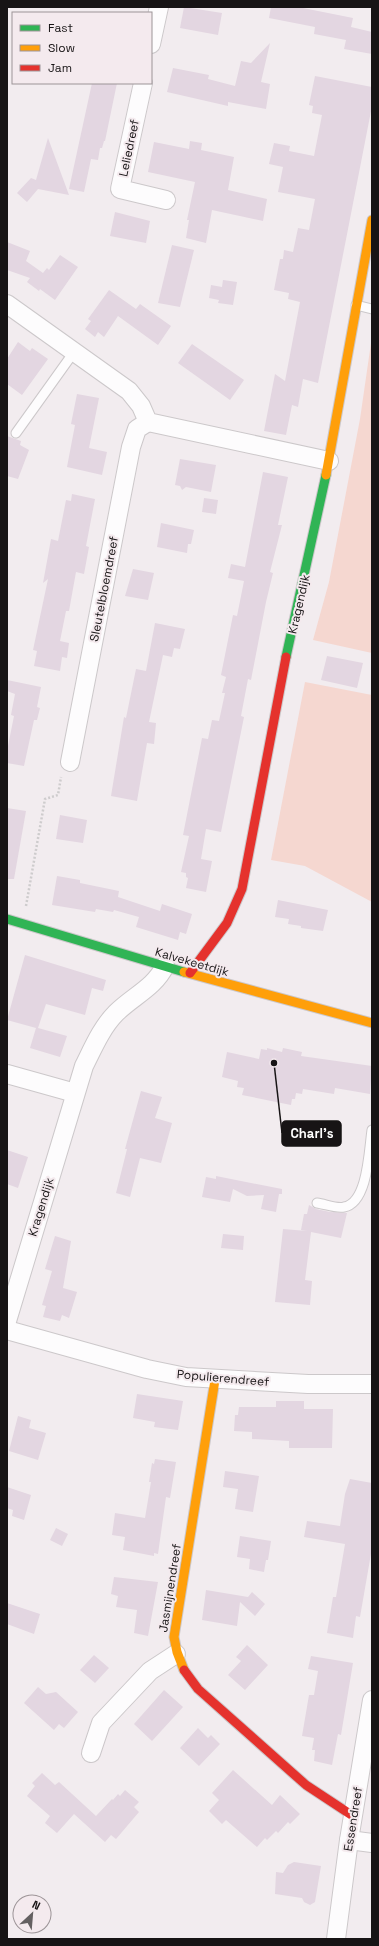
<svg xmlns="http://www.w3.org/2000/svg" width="379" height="1946" font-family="'Space Grotesk',sans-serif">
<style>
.green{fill:#f5d7d0}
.building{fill:#e3d6e1}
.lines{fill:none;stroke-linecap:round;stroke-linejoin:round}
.lane-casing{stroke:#ccc8ca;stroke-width:11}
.street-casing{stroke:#ccc8ca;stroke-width:20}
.fast-casing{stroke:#ccc8ca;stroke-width:11}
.slow-casing{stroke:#ccc8ca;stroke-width:11}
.jam-casing{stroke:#ccc8ca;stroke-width:11}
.path{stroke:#cecccd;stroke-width:2.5;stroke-dasharray:2 2;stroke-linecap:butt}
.lane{stroke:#fdfcfd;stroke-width:9}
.street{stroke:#fdfcfd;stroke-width:18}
.fast{stroke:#30b455;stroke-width:9}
.slow{stroke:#ff9f0a;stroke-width:9}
.jam{stroke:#e5322d;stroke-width:9}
.labels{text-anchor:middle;stroke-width:4;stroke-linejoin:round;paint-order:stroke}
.street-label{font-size:12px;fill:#171415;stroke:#f4eaee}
.leader{fill:none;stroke:#171415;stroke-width:1.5}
.callout-dot{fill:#171415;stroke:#f4eaee;stroke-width:1.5}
.callout{fill:#171415;stroke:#171415;stroke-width:1.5}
.callout-label{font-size:13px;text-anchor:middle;font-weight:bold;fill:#fff}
</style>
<rect width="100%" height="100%" fill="#f2ecef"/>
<g class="green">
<path d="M371 343H372V653L313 640 329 582 360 419Z"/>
<path d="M305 682 372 695V902L305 866 271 860Z"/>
</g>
<g class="building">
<path d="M184 7 222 13 218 35 180 28Z"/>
<path d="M271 7H298L353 18 351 27 372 32V54L344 49 346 40 314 34 315 27 269 18Z"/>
<path d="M270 43 261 82 270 84 266 109 228 102V106L167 92 173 68 209 75 208 79 235 86 241 61 251 63Z"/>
<path d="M315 76 372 87V106L318 383 303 379 298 407 292 405 286 435 264 431 275 374 285 381 300 302 288 299 289 293 274 290 280 259H283L284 250 293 252 298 228 309 230 315 199 278 192 283 167 269 164 274 143 290 146 289 151 314 156 322 115 312 113 313 106 309 105Z"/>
<path d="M92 83H117L105 141H104L102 148H100L98 160 91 159 84 192 69 189Z"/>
<path d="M48 138 69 195 38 189 27 202 17 193 31 178 36 180Z"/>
<path d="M190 141 202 143 201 150 234 157 228 190 267 199 263 221 212 210 206 243 186 238 189 220H187L195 182 148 172 154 142 189 149Z"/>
<path d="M115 212 150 221 146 243 110 236Z"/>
<path d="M7 242 30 251 26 261 43 273 47 268 49 270 60 255 78 267 55 300 40 289 39 291 27 282 30 278 7 270Z"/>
<path d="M172 245 194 250 180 307 158 303Z"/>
<path d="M223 280 237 282 233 305 218 303 219 300 209 298 211 285 222 287Z"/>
<path d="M109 290 136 309 140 304 171 326 158 345 118 316 104 337 98 332 95 337 85 329 91 321 88 319Z"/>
<path d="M18 342 30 351 32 348 48 359 22 395 7 384V359Z"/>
<path d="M192 344 244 380 230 400 178 363Z"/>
<path d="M77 394 99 398 89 448 107 452 102 475 67 467 75 425 71 424Z"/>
<path d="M7 436 21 441 20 445 29 450 18 479 7 476Z"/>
<path d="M180 459 216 465 211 492 186 487 182 490 180 486 175 485Z"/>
<path d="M263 472 288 477 278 525H282L270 572 273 573 266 602 251 680 248 679 241 716 244 717 221 832 206 829 201 859 212 861 206 892 186 888 188 878 186 877V873L181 872 189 836 183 835 202 738 208 739 212 720 219 721 225 693H222L226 677 221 675 233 615 237 616 244 581 228 578 231 564 245 567Z"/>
<path d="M72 494 95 499 86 546 89 547 84 574 76 572 69 611H66L60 641 69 643 67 658 62 657 60 671 34 666 37 651 33 650 48 579 43 583 51 539 58 541 66 500 71 501Z"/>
<path d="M204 498 218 500 216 514 202 512Z"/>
<path d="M161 523 194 530 191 544H188L187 553 157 547Z"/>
<path d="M133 569 154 573 148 600 125 596Z"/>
<path d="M155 623 185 629 180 649 174 648 172 657 163 655 149 722 156 723 154 744 147 743 137 801 111 796 124 717 126 718 136 669 146 671Z"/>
<path d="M327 656 363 663 357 688 321 680Z"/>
<path d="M7 680 41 687 37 707 40 708 37 720H34L24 766 7 763V751L14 716 11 715 15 694 7 691Z"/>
<path d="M7 808 26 811 14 879H7Z"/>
<path d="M60 815 87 820 83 843 56 839Z"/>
<path d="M57 876 80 880V883L119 891 118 897 160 911 162 904 192 914 186 934 180 932 178 940 136 927 139 917 114 910 113 912 96 909 95 912 52 905Z"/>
<path d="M278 900 328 910 323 931 301 928V926L288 924 289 919 275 917Z"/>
<path d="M25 955 106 980 103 991 92 988 85 1015 46 1004 38 1028 67 1036 60 1057 30 1048 36 1028 7 1020Z"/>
<path d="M267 1048 282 1052 283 1048 302 1052 301 1056 372 1066 370 1094 335 1088 334 1094 303 1089 302 1094 296 1093 295 1099H292L291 1105 242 1095 244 1088 237 1087 238 1081 222 1077 227 1052 259 1059 261 1049 267 1050Z"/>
<path d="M141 1091 162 1097 155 1118 172 1123 161 1163 140 1158 130 1197 116 1193 127 1149H125Z"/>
<path d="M7 1150 28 1157 18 1188 7 1184Z"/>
<path d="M216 1176 282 1189V1194H279L276 1212 261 1209 264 1195 247 1196 233 1189 230 1202 202 1197 206 1177 216 1179Z"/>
<path d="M309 1205 316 1209 330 1212 347 1213 341 1238 311 1232 305 1280 312 1281 310 1305 275 1302 283 1229 307 1231 301 1230 304 1214H307Z"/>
<path d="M223 1234 244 1236 243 1250 221 1248Z"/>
<path d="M55 1236 71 1241 63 1288 77 1292 69 1318 62 1315 60 1321 43 1317 46 1306 42 1305 52 1271 45 1269Z"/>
<path d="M137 1394 183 1401 178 1430 154 1427 155 1422 133 1418Z"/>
<path d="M276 1401H304V1409H333L332 1448H289V1441L252 1439V1432L234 1431 235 1415H238L239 1407H276Z"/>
<path d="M18 1416 31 1420 29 1428 46 1433 38 1460 9 1451Z"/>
<path d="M155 1459 176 1462 170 1498 166 1497 158 1554 154 1553V1556L123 1550 125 1537 112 1535 115 1513 145 1518 151 1482H149L152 1463 154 1464Z"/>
<path d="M225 1471 259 1476 253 1512 235 1509 238 1489 223 1487Z"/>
<path d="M350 1479 372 1483V1548L360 1617 356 1616 353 1638 327 1633 333 1597H336L345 1544 304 1537 307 1521 340 1526 345 1494Z"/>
<path d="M7 1487 31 1495 24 1520 12 1516 13 1510 7 1508Z"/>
<path d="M56 1528 68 1534 62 1546 50 1540Z"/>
<path d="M240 1536 271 1541 268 1560H266L264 1572 249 1569 250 1559 237 1557Z"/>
<path d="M114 1577 158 1582 148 1636 134 1633 137 1610 116 1607 118 1596 111 1594Z"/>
<path d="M206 1590 248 1597 252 1592 265 1604 255 1616 240 1602 237 1626 202 1620Z"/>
<path d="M7 1603 40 1614 34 1634 7 1624Z"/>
<path d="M247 1645 268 1665 245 1690 228 1675 241 1661 236 1657Z"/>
<path d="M94 1655 109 1668 95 1683 80 1670Z"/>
<path d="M311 1656 353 1663 341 1735 338 1734 332 1765 314 1761 315 1750H312L314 1738 302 1736 309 1695H314L318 1671 308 1669Z"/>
<path d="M38 1687 46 1694 56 1692 78 1712 64 1728 59 1724 54 1730 24 1703Z"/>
<path d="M164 1690 183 1707 152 1741 134 1724Z"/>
<path d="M198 1728 208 1738 211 1735 220 1744 199 1766 180 1748Z"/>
<path d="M233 1770 272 1805 280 1795 300 1814 290 1824 288 1822 278 1833 276 1831 267 1840 265 1838 257 1847 226 1820 222 1824 209 1811 219 1800 212 1793Z"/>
<path d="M42 1773 55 1785 59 1782 96 1816 112 1799 113 1800 118 1794 120 1796 125 1790 139 1802 134 1807 139 1812 116 1839 111 1835 105 1842 74 1814 57 1833 45 1823 50 1816 27 1796 35 1786 32 1783Z"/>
<path d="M294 1862 321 1866 315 1902 310 1905 304 1902 302 1898 275 1894 276 1872 283 1873 288 1865Z"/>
</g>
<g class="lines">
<defs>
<g id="lane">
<path d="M356 305 372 309"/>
<path d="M16 433 74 352"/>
<path d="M317 1203C325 1204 337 1209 344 1207 368 1203 369 1150 372 1130"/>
</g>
<g id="street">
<path d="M151 44 159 7"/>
<path d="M143 83 120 189 166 200"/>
<path d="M7 304 129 391 141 406 148 422 329 461"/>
<path d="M70 762 131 447 137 429 148 422"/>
<path d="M7 1074 75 1093"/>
<path d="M7 1321 84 1066C93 1048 102 1027 116 1013 133 996 154 988 165 966"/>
<path d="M7 1330 147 1369 186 1377 308 1384H372"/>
<path d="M91 1753 101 1723 150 1671 176 1654"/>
<path d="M349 1840 372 1843"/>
<path d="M336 1939 349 1840 372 1700"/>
</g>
<g id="fast">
<path d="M286 657 326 475"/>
<path d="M7 919 184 972"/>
</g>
<g id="slow">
<path d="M326 475 372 220"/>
<path d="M184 972 372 1023"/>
<path d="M184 1670 177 1652 174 1637 215 1380"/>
</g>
<g id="jam">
<path d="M190 973 227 923 242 889 286 657"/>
<path d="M184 1670 198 1689 306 1785 353 1816"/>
</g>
</defs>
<use href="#lane" class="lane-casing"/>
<use href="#street" class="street-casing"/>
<use href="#fast" class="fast-casing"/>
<use href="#slow" class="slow-casing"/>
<use href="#jam" class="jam-casing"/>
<path class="path" d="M26 906 45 799 58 795 61 777"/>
<use href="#lane" class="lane"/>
<use href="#street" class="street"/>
<use href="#fast" class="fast"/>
<use href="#slow" class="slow"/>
<use href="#jam" class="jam"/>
</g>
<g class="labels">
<g class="street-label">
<text transform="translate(129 148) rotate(-78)" y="4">Leliedreef</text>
<text transform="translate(104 589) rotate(-79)" y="4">Sleutelbloemdreef</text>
<text transform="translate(299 604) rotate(-77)" y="4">Kragendijk</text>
<text transform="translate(192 962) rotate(16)" y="4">Kalvekeetdijk</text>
<text transform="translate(41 1207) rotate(-73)" y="4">Kragendijk</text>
<text transform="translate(223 1378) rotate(5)" y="4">Populierendreef</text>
<text transform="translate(170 1588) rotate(-81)" y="4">Jasmijnendreef</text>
<text transform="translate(353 1819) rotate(-81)" y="4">Essendreef</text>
</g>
</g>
<path class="leader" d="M274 1063L282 1133"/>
<circle class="callout-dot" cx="274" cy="1063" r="4"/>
<rect class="callout" x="282" y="1121" width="59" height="25" rx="4"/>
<g class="callout-label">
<text x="312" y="1138">Charl's</text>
</g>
<rect width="379" height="1946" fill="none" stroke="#171415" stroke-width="16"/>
<rect x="12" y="12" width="140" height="72" fill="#f4eaee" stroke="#9c9497"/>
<rect x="20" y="25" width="20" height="6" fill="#30b455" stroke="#9c9497"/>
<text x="48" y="32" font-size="12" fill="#171415">Fast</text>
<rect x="20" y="45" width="20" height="6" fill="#ff9f0a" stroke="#9c9497"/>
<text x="48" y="52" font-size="12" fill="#171415">Slow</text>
<rect x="20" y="65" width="20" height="6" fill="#e5322d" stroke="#9c9497"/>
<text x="48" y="72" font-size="12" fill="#171415">Jam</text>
<g transform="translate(32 1914) rotate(26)"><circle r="19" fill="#f4eaee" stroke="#9c9497"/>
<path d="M0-3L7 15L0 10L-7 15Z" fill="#646061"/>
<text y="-6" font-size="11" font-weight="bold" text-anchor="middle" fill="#171415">N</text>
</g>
</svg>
